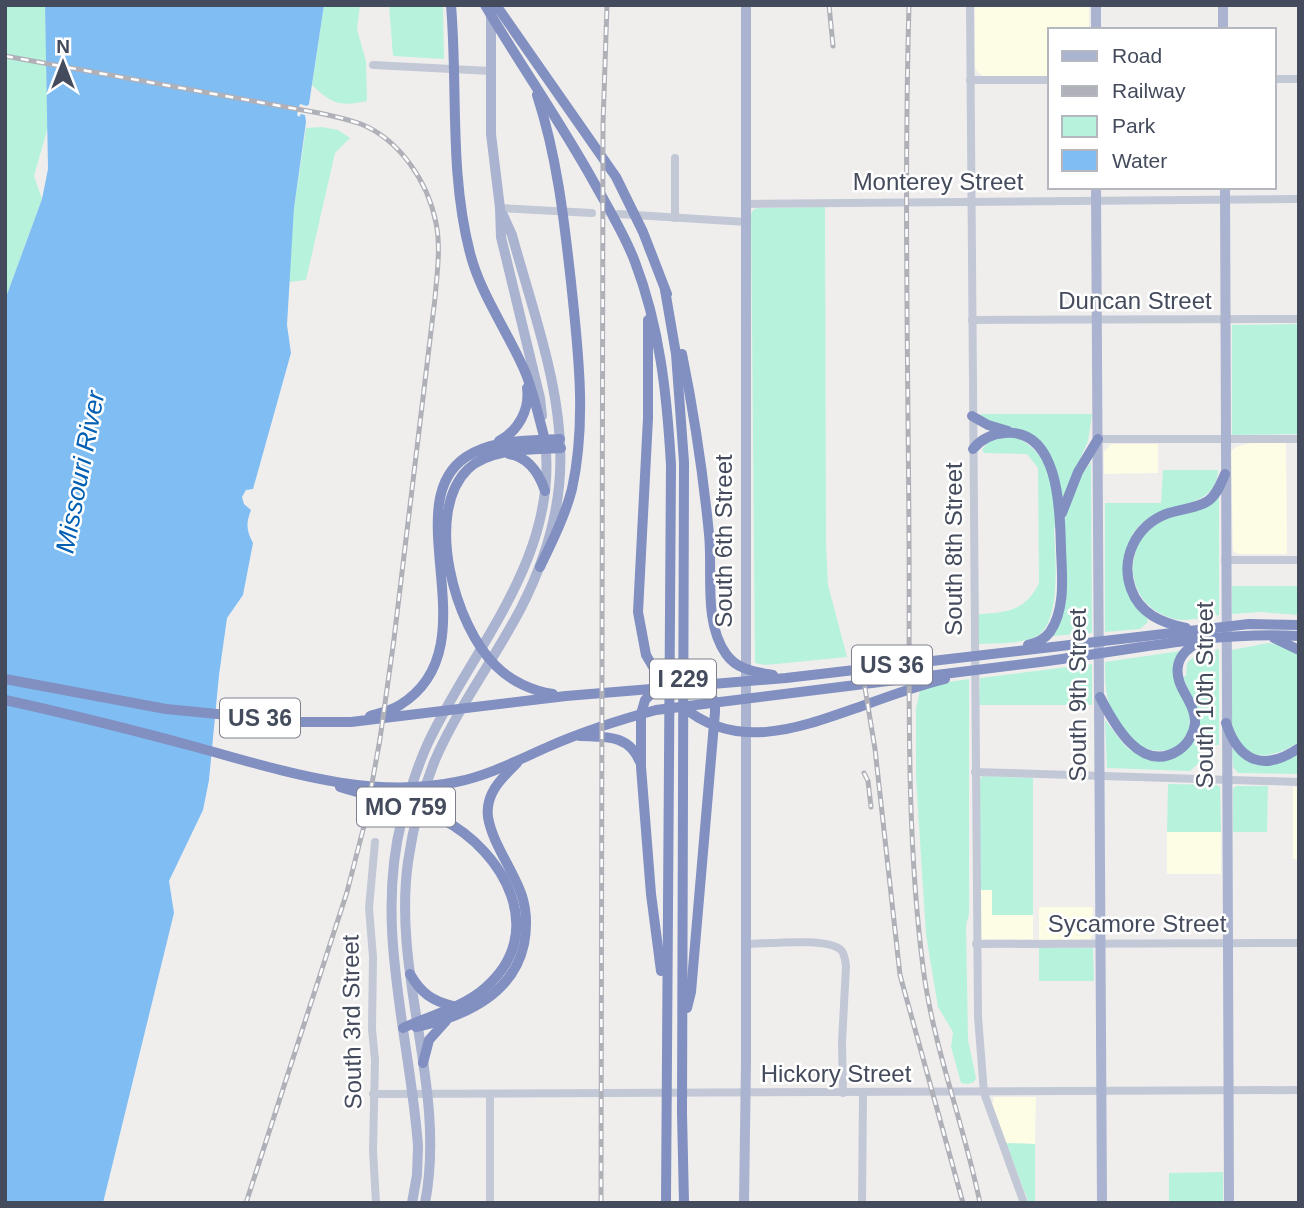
<svg xmlns="http://www.w3.org/2000/svg" width="1304" height="1208" font-family="Arial,sans-serif">
<style>
.commercial{fill:#fdfce4}
.green{fill:#b7f2dd}
.water{fill:#80bdf3}
.lines{fill:none;stroke-linecap:round;stroke-linejoin:round}
.minor{stroke:#c2c8d6;stroke-width:8}
.major{stroke:#aab3cf;stroke-width:10}
.highway{stroke:#818fc1;stroke-width:10}
.rail-casing{stroke:#afb0b8;stroke-width:5}
.rail{stroke:#fff;stroke-width:2.5;stroke-dasharray:8;stroke-linecap:butt}
.labels{text-anchor:middle;stroke-width:5;stroke-linejoin:round;paint-order:stroke}
.shield{fill:#fff;stroke:#7c818d;stroke-width:2}
.shield-label{font-size:23px;font-weight:bold;fill:#444b5c}
.street-label{font-size:24px;fill:#444b5c;stroke:#fff}
.water-label{font-size:26px;font-style:italic;fill:#015fb3;stroke:#fff}
</style>
<rect width="100%" height="100%" fill="#f0eeed"/>
<g class="commercial">
<path d="M975 5H1089V30H1050V76H982L975 69Z"/>
<path d="M1250 443H1286L1287 554H1238L1233 551 1231 451 1236 447Z"/>
<path d="M1111 444H1158V473L1104 474V452Z"/>
<rect x="1293" y="787" width="6" height="72"/>
<rect x="1167" y="832" width="54" height="42"/>
<path d="M979 890H993V915H1033V939H982L980 937Z"/>
<path d="M1039 907H1093L1092 936 1090 939 1039 940Z"/>
<path d="M994 1097H1036L1035 1144 1006 1143 992 1105Z"/>
</g>
<g class="green">
<path d="M5 5H45L48 127 34 176 42 199 5 300Z"/>
<path d="M324 5H360L357 30 366 61 367 101C340 107 332 104 312 85Z"/>
<path d="M389 5H443L444 59 393 56Z"/>
<path d="M322 127 338 130 350 138 335 153 306 280 289 282 294 208 306 128Z"/>
<path d="M825 207 826 545 828 585 847 657 766 665 755 663 751 214 754 209 759 208Z"/>
<path d="M1299 324V434L1232 435V325Z"/>
<path d="M980 414H1092L1088 441 1062 500C1054 441 1038 435 984 419Z"/>
<path d="M1016 437C1045 452 1050 472 1054 502 1056 512 1057 520 1054 529 1055 555 1063 628 1033 638 1017 644 995 643 978 644L979 614C1006 613 1026 611 1039 583L1038 468 1027 454 984 453 982 450 990 439Z"/>
<path d="M1091 462 1092 633 1052 636 1066 510 1077 481Z"/>
<path d="M1163 470H1218C1217 519 1139 495 1128 547 1126 553 1123 562 1124 568 1127 587 1145 603 1148 622L1140 629 1105 632V503H1161Z"/>
<path d="M1219 493V615C1204 617 1185 623 1171 618 1143 610 1127 582 1135 555 1136 549 1137 544 1140 540 1160 516 1191 506 1219 493Z"/>
<path d="M1232 586H1299V615L1261 612 1232 614Z"/>
<path d="M1268 643 1278 644 1299 654V742C1288 749 1276 755 1262 755 1253 755 1244 751 1238 743 1226 727 1232 671 1232 650Z"/>
<path d="M1216 649 1219 650V745H1215L1209 752 1205 748 1197 757 1201 761 1190 771 1107 768 1105 720 1126 747 1143 757 1180 754 1198 712 1183 677 1186 676 1187 663 1198 653H1215Z"/>
<path d="M1180 651C1167 679 1202 709 1185 738 1174 756 1147 753 1132 741 1126 736 1117 722 1113 715 1105 698 1105 680 1105 662Z"/>
<path d="M1092 664V705H979L980 678Z"/>
<path d="M969 679V914L966 925 968 1040 976 1078 974 1082 968 1084 961 1083 951 1047 953 1032 938 1007 926 935 916 778V708L921 686Z"/>
<path d="M1232 748 1242 757 1299 753V774L1238 773 1233 767Z"/>
<path d="M983 776 1033 778V915H992V890H979V780Z"/>
<path d="M1168 784 1217 785 1220 787 1221 832H1167Z"/>
<path d="M1236 786H1268L1267 832H1233V789Z"/>
<path d="M1039 947 1093 948 1094 981H1039Z"/>
<path d="M1006 1143 1035 1144V1203H1029Z"/>
<path d="M1223 1172V1203H1169V1173Z"/>
</g>
<path class="water" d="M45 5H324L309 104 307 106 300 104 297 115 299 117 301 114 305 115 306 122 294 208 287 325 291 353 253 489 246 490 242 497 244 504 251 510C246 523 246 530 253 543L243 595 227 618 219 675 209 780 203 810 169 881 174 913 103 1203H5V300L42 199 48 169Z"/>
<g class="lines">
<g class="minor">
<path d="M970 5 978 1017 984 1093 1024 1203"/>
<path d="M373 65 491 71"/>
<path d="M1274 79H1299"/>
<path d="M970 80H1050"/>
<path d="M746 204 1299 199"/>
<path d="M500 208 592 213"/>
<path d="M619 214 746 222"/>
<path d="M675 218V158"/>
<path d="M972 320 1299 319"/>
<path d="M1098 439H1299"/>
<path d="M1225 560H1299"/>
<path d="M975 772 1299 782"/>
<path d="M375 842 369 908 373 957 372 1029 375 1060 373 1150 376 1203"/>
<path d="M745 944C765 944 828 937 841 950 845 954 845 960 846 966L842 1043 843 1093"/>
<path d="M976 944 1299 943"/>
<path d="M373 1094 1299 1090"/>
<path d="M490 1203V1095"/>
<path d="M862 1203 863 1093"/>
</g>
<g class="major">
<path d="M1096 5V30"/>
<path d="M1223 5V30"/>
<path d="M491 13V134L500 208 501 237 540 398 542 416"/>
<path d="M1096 187 1102 1203"/>
<path d="M1225 187 1229 1203"/>
<path d="M412 1203 417 1175 418 1146C410 1037 374 927 402 819 409 793 417 767 428 743 474 646 559 557 545 441"/>
<path d="M425 1203C447 1089 392 976 408 862 413 827 422 792 435 760 458 707 494 660 521 608 546 559 563 502 560 446 558 378 530 301 512 235L503 215"/>
<path d="M744 1203 746 1061V5"/>
</g>
<g class="highway">
<path d="M451 5C458 89 449 172 470 253 481 296 509 333 526 374 534 395 539 418 545 440"/>
<path d="M485 5C521 66 562 124 596 186 610 211 625 235 635 262 660 327 667 396 671 465L666 1203"/>
<path d="M496 5 616 177 643 232 667 294"/>
<path d="M537 95C557 156 564 219 571 282 578 350 587 421 572 489 565 516 552 542 540 567"/>
<path d="M665 290 676 354 684 462 682 1113 684 1203"/>
<path d="M648 320V418L638 612 646 655 668 692"/>
<path d="M682 354C694 413 703 473 709 534 713 571 703 622 726 654 737 670 756 672 773 675"/>
<path d="M972 416 988 425 1008 431"/>
<path d="M499 441C518 431 530 410 527 388"/>
<path d="M973 449C981 439 991 434 1005 433 1060 428 1060 513 1061 549 1062 576 1066 608 1050 632 1044 640 1037 643 1028 645"/>
<path d="M509 454C529 457 539 473 545 491"/>
<path d="M1062 513 1078 472 1098 439"/>
<path d="M1186 628C1162 623 1140 614 1131 589 1120 558 1136 526 1166 514 1179 509 1196 509 1208 501 1217 495 1221 483 1225 474"/>
<path d="M1274 638 1299 650"/>
<path d="M5 679 166 709 301 722H351L566 696 786 678 1249 624 1299 625"/>
<path d="M655 690 645 700 641 714V767L651 894 661 971"/>
<path d="M553 694C532 691 511 681 496 666 455 627 423 513 468 469 490 448 532 450 561 448"/>
<path d="M1100 697C1114 724 1141 775 1179 750 1188 744 1194 733 1195 723 1196 702 1174 687 1178 666 1180 654 1189 648 1198 642"/>
<path d="M5 700C69 714 133 730 196 747 280 770 368 800 456 782 488 776 520 759 550 746 584 731 619 720 656 710 784 693 912 679 1040 662 1126 651 1212 631 1299 636"/>
<path d="M682 706C737 753 802 727 862 706 889 696 917 686 945 679"/>
<path d="M370 716C380 713 391 711 400 705 494 647 394 505 466 457 493 439 529 441 560 439"/>
<path d="M1226 723C1239 762 1264 772 1299 748"/>
<path d="M580 736C605 737 629 734 640 762"/>
<path d="M340 787C374 798 411 803 442 819 505 852 549 933 485 988 462 1008 429 1016 403 1028"/>
<path d="M410 974C421 993 432 1001 453 1006"/>
<path d="M687 1008 691 992 715 712V702L703 686"/>
<path d="M416 1027C463 1017 513 996 524 944 527 928 527 912 522 896 514 871 492 843 488 817 485 793 502 778 517 763"/>
<path d="M423 1063 429 1040 446 1021"/>
</g>
<defs>
<g id="rail">
<path d="M829 5 833 46"/>
<path d="M909 5C904 183 908 360 909 538 910 681 905 825 923 967 933 1047 964 1124 980 1203"/>
<path d="M5 56 319 113C333 116 347 119 361 124 400 140 428 182 436 223 441 247 437 274 435 298L394 639 380 739 365 822 347 892 246 1203"/>
<path d="M865 688 875 749 900 975 963 1203"/>
<path d="M864 773 868 781 871 807"/>
<path d="M601 1203 603 124 607 5"/>
</g>
</defs>
<use href="#rail" class="rail-casing"/>
<use href="#rail" class="rail"/>
</g>
<g class="labels">
<g class="shield">
<rect x="852" y="645.5" width="80" height="39" rx="5"/>
<rect x="650" y="659.5" width="66" height="39" rx="5"/>
<rect x="220" y="698.5" width="80" height="39" rx="5"/>
<rect x="357" y="787.5" width="98" height="39" rx="5"/>
</g>
<g class="shield-label">
<text x="892" y="673">US 36</text>
<text x="683" y="687">I 229</text>
<text x="260" y="726">US 36</text>
<text x="406" y="815">MO 759</text>
</g>
<g class="street-label">
<text x="938" y="190">Monterey Street</text>
<text x="1135" y="309">Duncan Street</text>
<text transform="translate(724 541) rotate(-90)" y="8">South 6th Street</text>
<text transform="translate(954 549) rotate(-90)" y="8">South 8th Street</text>
<text transform="translate(1078 695) rotate(-90)" y="8">South 9th Street</text>
<text transform="translate(1205 695) rotate(-90)" y="8">South 10th Street</text>
<text x="1137" y="932">Sycamore Street</text>
<text transform="translate(352 1022) rotate(-91)" y="8">South 3rd Street</text>
<text x="836" y="1082">Hickory Street</text>
</g>
<g class="water-label">
<text transform="translate(80 472) rotate(-79)" y="9">Missouri River</text>
</g>
</g>
<rect width="1304" height="1208" fill="none" stroke="#444b5c" stroke-width="14"/>
<rect x="1048" y="28" width="228" height="161" fill="#ffffff" stroke="#b4b7be" stroke-width="2"/>
<rect x="1062" y="51" width="35" height="10" fill="#aab3cf" stroke="#b4b7be" stroke-width="2"/>
<text x="1112" y="63" font-size="21" fill="#444b5c">Road</text>
<rect x="1062" y="86" width="35" height="10" fill="#afb0b8" stroke="#b4b7be" stroke-width="2"/>
<text x="1112" y="98" font-size="21" fill="#444b5c">Railway</text>
<rect x="1062" y="116" width="35" height="21" fill="#b7f2dd" stroke="#b4b7be" stroke-width="2"/>
<text x="1112" y="133" font-size="21" fill="#444b5c">Park</text>
<rect x="1062" y="150" width="35" height="21" fill="#80bdf3" stroke="#b4b7be" stroke-width="2"/>
<text x="1112" y="168" font-size="21" fill="#444b5c">Water</text>
<g transform="translate(63 63)" stroke="#ffffff" stroke-width="5" paint-order="stroke">
<path d="M0-5L12 26L0 18L-12 26Z" fill="#444b5c"/>
<text y="-10" font-size="19" font-weight="bold" text-anchor="middle" fill="#444b5c">N</text>
</g>
</svg>
